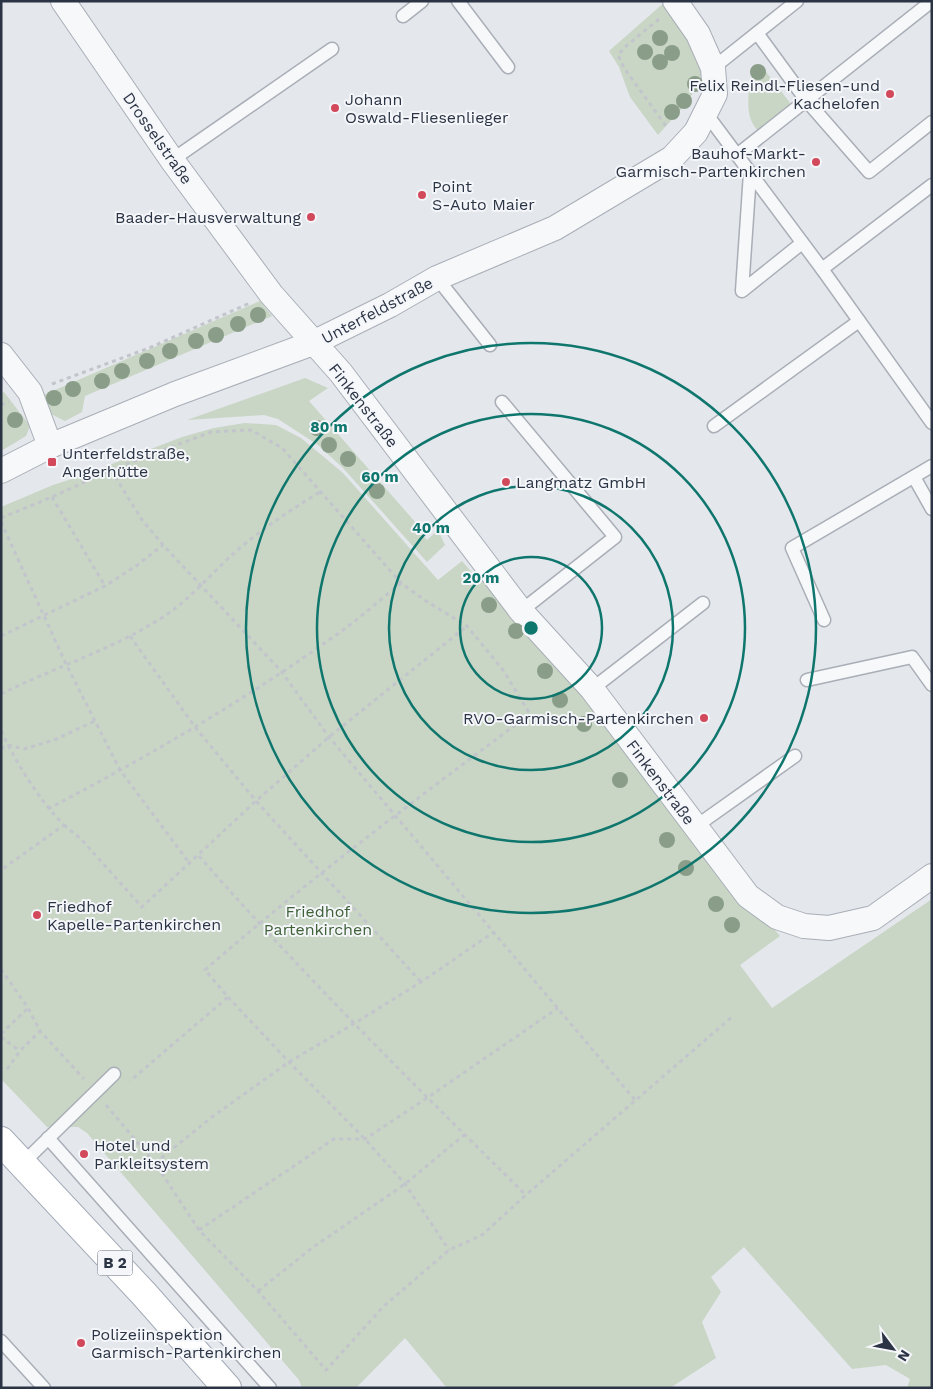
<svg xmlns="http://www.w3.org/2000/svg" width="933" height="1389" font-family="'Work Sans',sans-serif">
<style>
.green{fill:#c9d6c5}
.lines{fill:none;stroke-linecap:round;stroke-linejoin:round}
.service-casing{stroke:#a9aeb7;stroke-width:15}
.minor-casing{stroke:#a9aeb7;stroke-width:26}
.primary-casing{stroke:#a3abb8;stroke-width:30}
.path{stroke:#c2c5cb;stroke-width:3;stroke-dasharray:4 4;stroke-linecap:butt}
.service{stroke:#f7f8fa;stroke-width:12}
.minor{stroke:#f7f8fa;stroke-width:24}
.primary{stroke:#fff;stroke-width:28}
.tree{fill:#899d89}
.ring{fill:none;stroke:#0f766e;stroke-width:2.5}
.poi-dot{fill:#d1495b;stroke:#f4f6f9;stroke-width:2}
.labels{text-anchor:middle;stroke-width:4;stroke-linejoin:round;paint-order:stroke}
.shield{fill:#f4f6f9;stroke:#676e7b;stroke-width:1}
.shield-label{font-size:15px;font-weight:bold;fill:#2b3445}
.poi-label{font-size:16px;fill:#2b3445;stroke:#f4f6f9;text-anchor:start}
.street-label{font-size:16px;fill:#2b3445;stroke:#f4f6f9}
.park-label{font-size:16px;fill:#3f6138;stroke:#f4f6f9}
.centre{fill:#0f766e;stroke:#f4f6f9;stroke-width:2.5}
.ring-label{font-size:15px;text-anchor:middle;font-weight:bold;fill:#0f766e;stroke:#f4f6f9;stroke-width:4;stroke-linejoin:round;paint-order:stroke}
</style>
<rect width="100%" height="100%" fill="#e4e7ec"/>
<g class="green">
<path d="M666 1H670L703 71C695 97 676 115 658 135L630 97 619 67 609 51Z"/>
<path d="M757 64 763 68 791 104 759 131C742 119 748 80 757 64Z"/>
<path d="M260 301 272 316 85 396 82 412 65 421 47 412 39 397Z"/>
<path d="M305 378 328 388 309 401 416 523 419 532 427 540 438 530 445 545 427 562 343 468 318 445 278 419 264 415 187 420Z"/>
<path d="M4 392 30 426 26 436 1 451V393Z"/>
<path d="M245 423 276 425 301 438 343 473 438 580 462 561 480 582 486 576 780 936 740 965 772 1008 932 899V1388H907L910 1379 886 1365 852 1369 744 1247 711 1277 721 1292 702 1322 716 1358 670 1388H447L405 1338 356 1388H302L299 1380 87 1133 78 1127H47L1 1079V507L53 485 78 477 182 437 214 428Z"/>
</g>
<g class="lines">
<defs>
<g id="service">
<path d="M458 1 508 67"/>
<path d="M403 16 422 1"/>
<path d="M757 33 806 100 869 172 932 122"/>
<path d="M713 68 797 1"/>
<path d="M705 112 822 269 932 423"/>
<path d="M737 155 932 1"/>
<path d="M172 160 332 49"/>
<path d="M750 173 742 291 802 243"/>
<path d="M822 269 932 185"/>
<path d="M437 278 490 345"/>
<path d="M502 402 615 537 521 611"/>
<path d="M714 426 859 321"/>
<path d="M914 477 932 509"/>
<path d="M824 620 792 548 932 466"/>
<path d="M807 680 912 657 932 685"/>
<path d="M592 689 703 603"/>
<path d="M695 827 795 756"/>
<path d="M48 1138 270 1388"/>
<path d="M23 1163 114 1074"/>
<path d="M1 1341 44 1388"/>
</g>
<g id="minor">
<path d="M63 1 172 160 271 294 341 373 521 611 592 689 748 896 777 917 804 926 829 928 873 918 932 876"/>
<path d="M1 355 30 392 50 446"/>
<path d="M1 471 50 446 175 394 313 343 390 305 437 278 555 228 672 158 696 132 715 94 713 68 698 34 675 1"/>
</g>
<path id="primary" d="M1 1141 144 1294 227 1388"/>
</defs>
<use href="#service" class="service-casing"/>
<use href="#minor" class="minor-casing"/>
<use href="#primary" class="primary-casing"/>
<g class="path">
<path d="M659 19 625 47 618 55 624 68 666 126"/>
<path d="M52 384 149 348 250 303"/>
<path d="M1 405 9 402"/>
<path d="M111 470 142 520 163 545 281 671 329 737 635 1100"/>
<path d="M52 497 105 586"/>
<path d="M1 518 52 497 111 470 211 432 251 430 282 448 401 583 426 601 467 626 503 670 530 714C419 797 309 879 205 970L228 997 130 1081"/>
<path d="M1 522 66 664 120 770 190 864"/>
<path d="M1 636 105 586 136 566 163 545"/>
<path d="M130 636 195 727 256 801 421 982"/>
<path d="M1 694C55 667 115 649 166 615 191 598 211 574 233 554 260 530 289 511 320 492"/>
<path d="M1 731C17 764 39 800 64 825L1 870"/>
<path d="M1 749 8 745 24 749 54 740 95 721"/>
<path d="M48 809C147 757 245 700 336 635 359 619 380 600 401 583"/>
<path d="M64 825 81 839 142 907 256 801 329 737 467 626"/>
<path d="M199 856C302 974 414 1085 526 1195"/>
<path d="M1 969 28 1008 40 1031 84 1079"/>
<path d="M228 997 289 1062 365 1139 405 1184 449 1250"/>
<path d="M1 1034 28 1008"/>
<path d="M1 1037 20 1051"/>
<path d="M7 1069 20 1051 40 1031"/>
<path d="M106 1105 155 1163 199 1230 258 1291 326 1370 384 1306 449 1250 482 1235 526 1195 733 1016"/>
<path d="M155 1163 212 1117 289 1062 355 1023 421 982 494 932"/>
<path d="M199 1230 334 1139H365L427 1098 558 1008"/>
<path d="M258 1291 312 1248 405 1184 464 1135"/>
</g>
<use href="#service" class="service"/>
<use href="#minor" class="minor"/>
<use href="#primary" class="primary"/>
</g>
<g class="tree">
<circle cx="660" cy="38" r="8"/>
<circle cx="645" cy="52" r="8"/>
<circle cx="672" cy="53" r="8"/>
<circle cx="660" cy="62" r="8"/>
<circle cx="758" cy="72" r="8"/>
<circle cx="695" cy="84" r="8"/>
<circle cx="684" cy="101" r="8"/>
<circle cx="672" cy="112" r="8"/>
<circle cx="258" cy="315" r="8"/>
<circle cx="238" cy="324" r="8"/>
<circle cx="216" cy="335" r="8"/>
<circle cx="196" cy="341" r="8"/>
<circle cx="170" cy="351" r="8"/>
<circle cx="147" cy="361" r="8"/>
<circle cx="122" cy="371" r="8"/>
<circle cx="102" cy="381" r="8"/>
<circle cx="73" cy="389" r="8"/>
<circle cx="54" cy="398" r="8"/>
<circle cx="15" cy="420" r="8"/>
<circle cx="317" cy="428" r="8"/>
<circle cx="329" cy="445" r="8"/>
<circle cx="348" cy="459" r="8"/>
<circle cx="377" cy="491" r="8"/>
<circle cx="489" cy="605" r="8"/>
<circle cx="516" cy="631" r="8"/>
<circle cx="545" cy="671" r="8"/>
<circle cx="560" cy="700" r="8"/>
<circle cx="584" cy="724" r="8"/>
<circle cx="620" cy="780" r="8"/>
<circle cx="667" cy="840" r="8"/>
<circle cx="686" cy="868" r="8"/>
<circle cx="716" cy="904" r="8"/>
<circle cx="732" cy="925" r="8"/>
</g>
<g class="ring">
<circle cx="531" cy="628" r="71"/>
<circle cx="531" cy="628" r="142"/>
<circle cx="531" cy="628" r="214"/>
<circle cx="531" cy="628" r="285"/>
</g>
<g class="poi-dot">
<circle cx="890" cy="94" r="5"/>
<circle cx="335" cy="108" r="5"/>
<circle cx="816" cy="162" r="5"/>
<circle cx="422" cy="195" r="5"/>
<circle cx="311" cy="217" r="5"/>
<rect x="47" y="457" width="10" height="10" rx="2.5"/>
<circle cx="506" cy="482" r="5"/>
<circle cx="704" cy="718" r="5"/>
<circle cx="37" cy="915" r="5"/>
<circle cx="84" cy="1154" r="5"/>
<circle cx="81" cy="1343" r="5"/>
</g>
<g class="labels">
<rect class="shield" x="97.5" y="1250.5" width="35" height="25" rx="4"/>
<g class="shield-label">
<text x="115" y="1268">B 2</text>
</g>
<g class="poi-label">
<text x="880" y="91" text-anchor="end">Felix Reindl-Fliesen-und<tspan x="880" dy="18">Kachelofen</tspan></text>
<text x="345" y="105">Johann<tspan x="345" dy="18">Oswald-Fliesenlieger</tspan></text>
<text x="806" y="159" text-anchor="end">Bauhof-Markt-<tspan x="806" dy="18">Garmisch-Partenkirchen</tspan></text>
<text x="432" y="192">Point<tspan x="432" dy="18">S-Auto Maier</tspan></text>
<text x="301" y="223" text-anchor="end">Baader-Hausverwaltung</text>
<text x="62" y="459">Unterfeldstraße,<tspan x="62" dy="18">Angerhütte</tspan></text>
<text x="516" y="488">Langmatz GmbH</text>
<text x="694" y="724" text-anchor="end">RVO-Garmisch-Partenkirchen</text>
<text x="47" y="912">Friedhof<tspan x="47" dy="18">Kapelle-Partenkirchen</tspan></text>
<text x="94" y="1151">Hotel und<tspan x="94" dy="18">Parkleitsystem</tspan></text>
<text x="91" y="1340">Polizeiinspektion<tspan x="91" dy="18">Garmisch-Partenkirchen</tspan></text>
</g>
<g class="street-label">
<text transform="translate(158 138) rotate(55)" y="6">Drosselstraße</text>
<text transform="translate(377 310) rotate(-28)" y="6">Unterfeldstraße</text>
<text transform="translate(364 405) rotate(52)" y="6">Finkenstraße</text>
<text transform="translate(661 782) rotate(53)" y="6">Finkenstraße</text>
</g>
<g class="park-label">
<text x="318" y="917">Friedhof<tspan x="318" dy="18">Partenkirchen</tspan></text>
</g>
</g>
<circle cx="531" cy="628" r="8" class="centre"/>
<g class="ring-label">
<text x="329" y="432">80 m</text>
<text x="380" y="482">60 m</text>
<text x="431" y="533">40 m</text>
<text x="481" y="583">20 m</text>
</g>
<rect width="933" height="1389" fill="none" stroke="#2b3445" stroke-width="5"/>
<g transform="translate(893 1349) rotate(122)" stroke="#f4f6f9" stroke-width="4" paint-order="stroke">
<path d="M0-4L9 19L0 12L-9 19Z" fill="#2b3445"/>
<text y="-8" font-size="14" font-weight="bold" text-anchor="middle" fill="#2b3445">N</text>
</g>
</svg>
